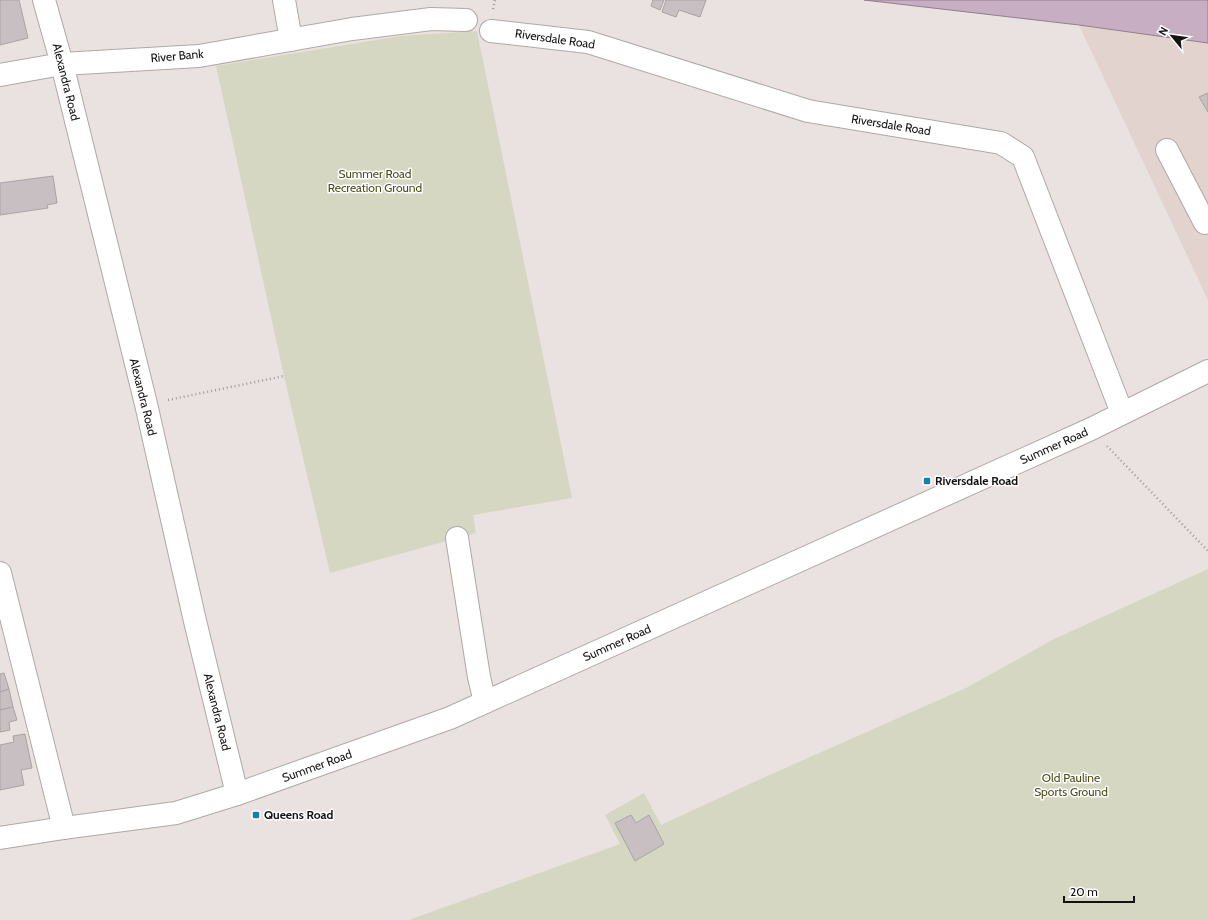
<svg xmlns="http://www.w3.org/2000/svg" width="1208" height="920" font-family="Cabin,sans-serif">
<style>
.built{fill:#e2d3ce}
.green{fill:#d6d7c2}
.water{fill:#c7aec2;stroke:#917f8d}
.building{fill:#c7bfc1;stroke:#aaa3a4}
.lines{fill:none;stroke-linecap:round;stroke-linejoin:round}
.minor-casing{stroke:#afa9a6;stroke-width:24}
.path{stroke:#9e9998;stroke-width:2.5;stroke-dasharray:1 3;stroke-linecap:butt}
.minor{stroke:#fff;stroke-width:22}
.poi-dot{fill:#1781aa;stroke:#fff;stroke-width:1.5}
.labels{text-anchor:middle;stroke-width:3;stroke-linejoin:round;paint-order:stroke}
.street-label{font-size:12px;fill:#141211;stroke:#fff}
.park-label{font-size:12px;fill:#4e4d1b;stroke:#fff}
.poi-label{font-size:12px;font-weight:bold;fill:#141211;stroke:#fff;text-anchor:start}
</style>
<rect width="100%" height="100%" fill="#e9e2e0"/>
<path class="built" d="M1079 25 1208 43V300Z"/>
<g class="green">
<path d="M477 31 572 498 473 515 476 533 330 573 284 376 216 66 401 36Z"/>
<path d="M1208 569V920H409L620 844 605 815 644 793 661 825 756 781 966 688 1054 639Z"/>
</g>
<path class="water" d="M864 0H1208V43L1079 25Z"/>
<g class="building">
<path d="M0 0H19L28 38 0 45Z"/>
<path d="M653 0H664L660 10 651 6Z"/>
<path d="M666 0H706L700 17 679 10 676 17 662 12Z"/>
<path d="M1208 93V112L1199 97Z"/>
<path d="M53 176 57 203 47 205 48 208 0 215V183Z"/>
<path d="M4 673 9 689 0 692V674Z"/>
<path d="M9 689 13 707 0 710V692Z"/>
<path d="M13 707 17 720 9 722 10 730 0 732V710Z"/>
<path d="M25 734 32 768 21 770 24 785 0 790V745L14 742 13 736Z"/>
<path d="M631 815 636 823 649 815 664 844 635 861 615 823Z"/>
</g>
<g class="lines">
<defs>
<g id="minor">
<path d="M44 0 62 64 146 404 195 621 237 794"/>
<path d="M284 0 291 40"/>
<path d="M491 31 588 42 808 111 1001 143 1023 157 1122 413"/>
<path d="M0 75 62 64 199 56 352 29 431 19 466 20"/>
<path d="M1167 150 1205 223 1208 222"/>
<path d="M457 538 479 677 485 702"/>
<path d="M0 573 64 828"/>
<path d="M0 838 64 828 176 813 237 794 450 718 1091 429 1208 371"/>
</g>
</defs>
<use href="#minor" class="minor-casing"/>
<g class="path">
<path d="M493 9 495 0"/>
<path d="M168 400 284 376"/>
<path d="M1107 446 1208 551"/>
</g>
<use href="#minor" class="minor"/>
</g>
<g class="poi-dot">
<rect x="923" y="477" width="8" height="8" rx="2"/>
<rect x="252" y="811" width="8" height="8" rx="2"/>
</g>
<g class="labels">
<g class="street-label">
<text transform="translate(555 39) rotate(8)" y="4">Riversdale Road</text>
<text transform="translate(177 56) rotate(-5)" y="4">River Bank</text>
<text transform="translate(66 82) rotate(76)" y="4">Alexandra Road</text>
<text transform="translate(891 125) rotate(9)" y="4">Riversdale Road</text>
<text transform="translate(143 397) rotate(76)" y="4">Alexandra Road</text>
<text transform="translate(1054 446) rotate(-24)" y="4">Summer Road</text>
<text transform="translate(617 643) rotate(-24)" y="4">Summer Road</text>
<text transform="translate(217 712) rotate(76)" y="4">Alexandra Road</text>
<text transform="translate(317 766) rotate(-20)" y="4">Summer Road</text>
</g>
<g class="park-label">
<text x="375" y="178">Summer Road<tspan x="375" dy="14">Recreation Ground</tspan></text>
<text x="1071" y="782">Old Pauline<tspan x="1071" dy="14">Sports Ground</tspan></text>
</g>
<g class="poi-label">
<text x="935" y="485">Riversdale Road</text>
<text x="264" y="819">Queens Road</text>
</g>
</g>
<g transform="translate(1172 36) rotate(299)" stroke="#ffffff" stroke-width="3" paint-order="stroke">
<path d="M0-3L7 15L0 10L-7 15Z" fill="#141211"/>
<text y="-6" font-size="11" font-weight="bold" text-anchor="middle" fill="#141211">N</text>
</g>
<path d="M1064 896v6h70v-6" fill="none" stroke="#141211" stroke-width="2"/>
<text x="1070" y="896" font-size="12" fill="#141211" stroke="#ffffff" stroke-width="3" paint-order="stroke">20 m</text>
</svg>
